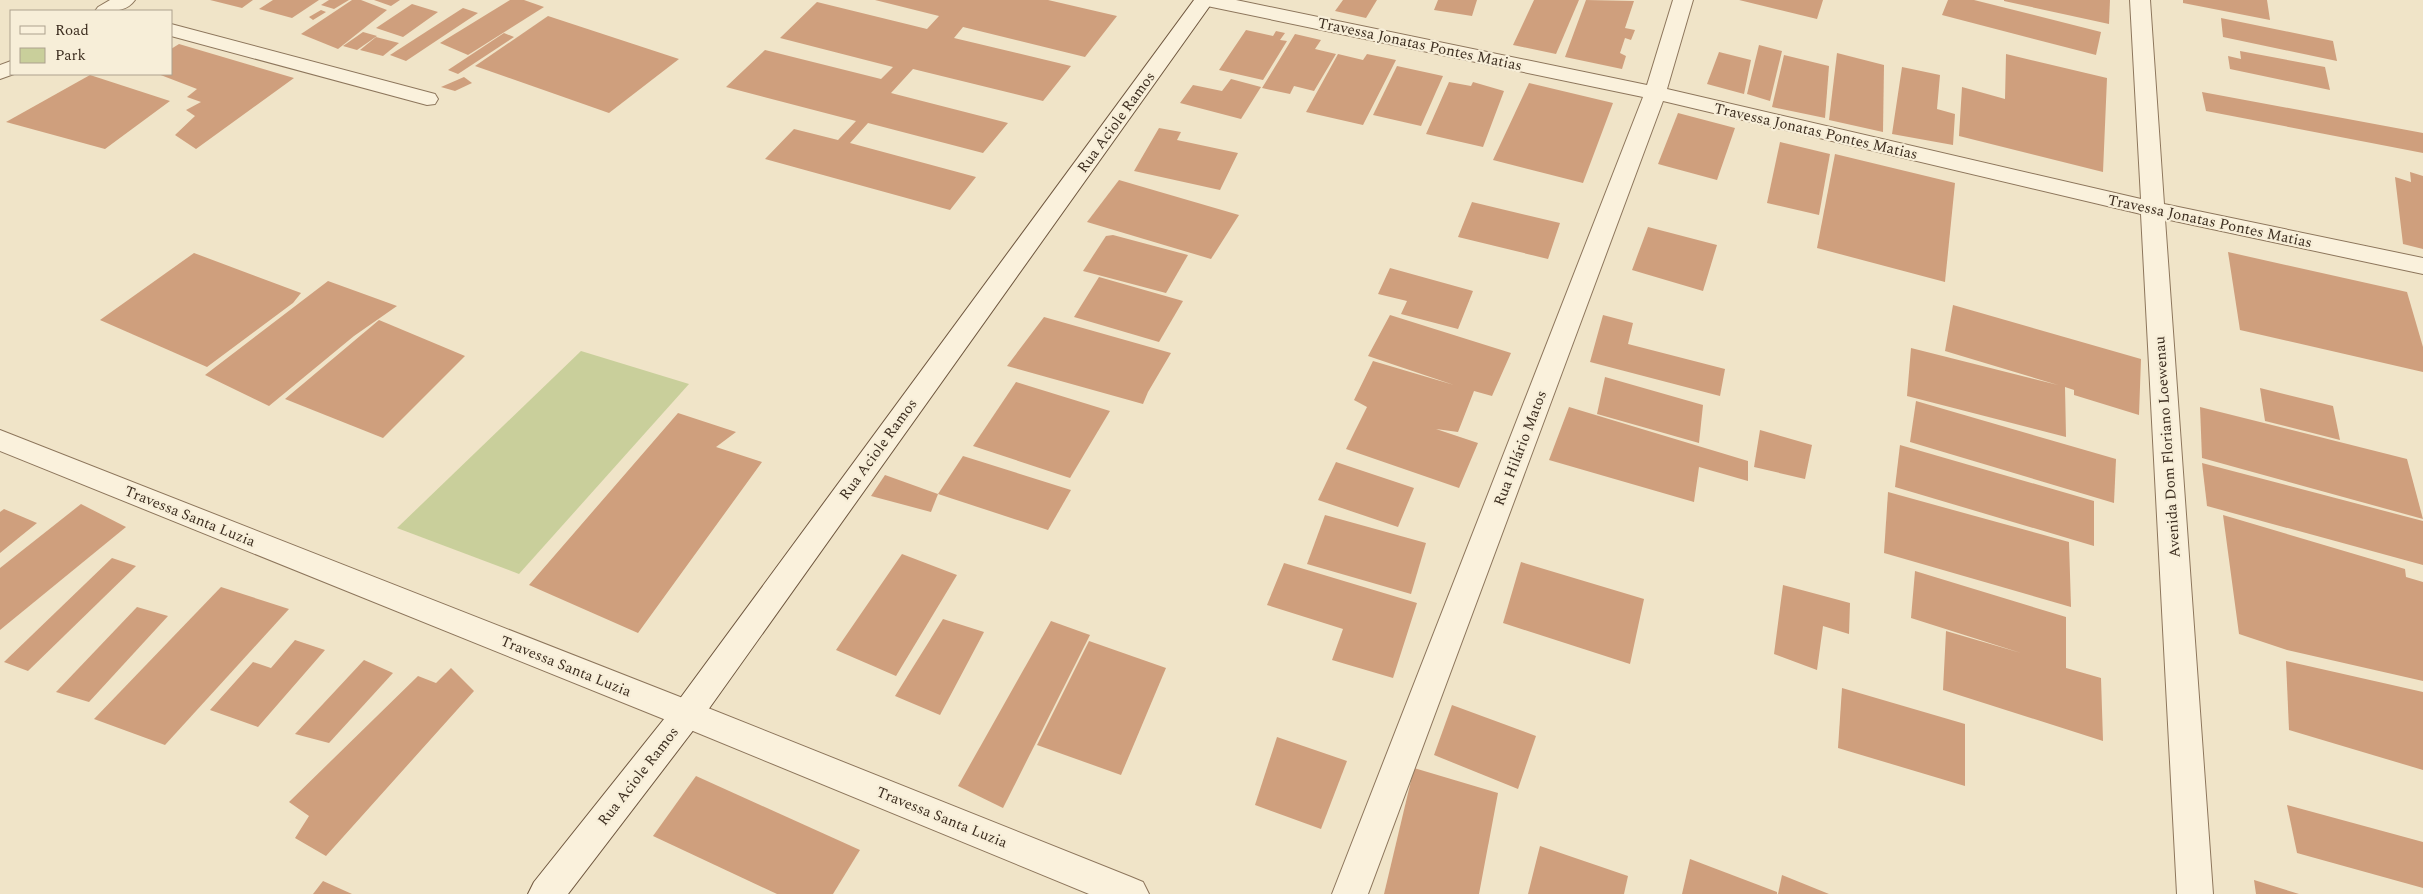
<svg xmlns="http://www.w3.org/2000/svg" width="2423" height="894" font-family="Spectral,serif">
<style>
.green{fill:#c9cf9b}
.building{fill:#cf9f7d}
.lines{fill:none;stroke-linecap:round;stroke-linejoin:round}
.street-casing{stroke:#8d765c;stroke-width:2}
.secondary-casing{stroke:#6f573f;stroke-width:2}
.street{fill:#faf1dc;fill-rule:evenodd}
.secondary{fill:#faf1dc;fill-rule:evenodd}
.labels{text-anchor:middle;stroke-width:4.5;stroke-linejoin:round;paint-order:stroke}
.street-label{font-size:15px;fill:#3d2e20;stroke:#f7eed8}
</style>
<rect width="100%" height="100%" fill="#f0e4c8"/>
<path class="green" d="M581 351 689 384 519 574 397 528Z"/>
<g class="building">
<path d="M210 0H253L242 8Z"/>
<path d="M273 0H319L292 18 259 9Z"/>
<path d="M329 0H349L334 9 321 5Z"/>
<path d="M352 0H361L387 10 338 49 301 34Z"/>
<path d="M374 0H400L391 6Z"/>
<path d="M510 0H524L544 7 468 55 440 43Z"/>
<path d="M875 0H1048L1117 16 1085 57 963 27 954 38 1071 66 1043 101 913 69 891 93 1008 123 983 153 868 123 850 143 976 177 950 210 765 159 794 129 838 140 856 121 726 87 765 50 881 79 893 67 780 38 817 2 927 29 939 16Z"/>
<path d="M1343 0H1377L1366 18 1335 11Z"/>
<path d="M1438 0H1477L1472 16 1434 10Z"/>
<path d="M1534 0H1579L1556 54 1513 45Z"/>
<path d="M1586 0 1634 1 1625 28 1635 30 1631 40 1625 38 1620 53 1626 56 1622 69 1565 57Z"/>
<path d="M1739 0H1823L1817 19Z"/>
<path d="M1948 0H1974L2101 32 2096 55 1942 15Z"/>
<path d="M2004 0H2110L2109 24 2004 1Z"/>
<path d="M2183 0H2267L2270 20 2183 3Z"/>
<path d="M412 4 438 12 403 37 376 28Z"/>
<path d="M463 8 478 13 406 61 390 55Z"/>
<path d="M321 10 326 12 313 20 309 17Z"/>
<path d="M548 16 679 59 609 113 475 66Z"/>
<path d="M2221 18 2333 41 2337 61 2223 37Z"/>
<path d="M1246 30 1273 36 1276 31 1285 33 1280 40 1287 41 1263 80 1219 70Z"/>
<path d="M363 32 377 36 357 50 343 46Z"/>
<path d="M504 33 514 37 458 74 448 70Z"/>
<path d="M1295 34 1321 40 1315 49 1336 54 1314 91 1294 86 1290 94 1262 88Z"/>
<path d="M376 37 399 43 383 56 360 50Z"/>
<path d="M179 44 294 78 196 149 175 135 195 116 186 110 201 102 187 97 197 89 158 74H171V49Z"/>
<path d="M1759 45 1782 51 1770 101 1747 94Z"/>
<path d="M2240 51 2325 67 2330 90 2230 69 2228 56 2241 59Z"/>
<path d="M1719 52 1751 60 1744 94 1707 84Z"/>
<path d="M1837 53 1884 65 1883 132 1829 120Z"/>
<path d="M1338 54 1363 60 1367 54 1396 60 1363 125 1306 112Z"/>
<path d="M2006 54 2107 78 2103 172 1959 136 1962 87 2005 99Z"/>
<path d="M1784 55 1829 66 1825 118 1772 107Z"/>
<path d="M1397 66 1443 76 1421 126 1373 115Z"/>
<path d="M1902 67 1940 75 1937 109 1955 114 1953 145 1892 134Z"/>
<path d="M90 75 170 101 105 149 6 122Z"/>
<path d="M464 77 472 83 455 91 441 87Z"/>
<path d="M1231 79 1261 87 1241 119 1180 103 1193 85 1222 91Z"/>
<path d="M1449 82 1471 86 1473 82 1504 91 1483 147 1426 134Z"/>
<path d="M1529 83 1613 103 1583 183 1493 160Z"/>
<path d="M2202 92 2423 133V153L2206 111Z"/>
<path d="M1678 113 1735 128 1717 180 1658 164Z"/>
<path d="M1159 128 1181 132 1177 140 1238 153 1220 190 1134 171Z"/>
<path d="M1780 142 1830 154 1819 215 1767 203Z"/>
<path d="M1835 154 1955 183 1945 282 1817 248Z"/>
<path d="M2410 172 2423 176V249L2403 244 2395 177 2411 182Z"/>
<path d="M1119 180 1239 215 1211 259 1087 222Z"/>
<path d="M1472 202 1560 223 1548 259 1458 237Z"/>
<path d="M1648 227 1717 245 1703 291 1632 270Z"/>
<path d="M1113 235 1188 255 1166 293 1083 271 1106 236Z"/>
<path d="M2228 252 2407 292 2423 347V372L2240 330Z"/>
<path d="M194 253 301 293 293 303 207 367 100 320Z"/>
<path d="M1390 268 1473 291 1458 329 1401 314 1407 301 1378 294Z"/>
<path d="M1099 277 1183 301 1159 342 1074 317Z"/>
<path d="M328 281 397 306 354 336 269 406 205 375Z"/>
<path d="M1953 305 2141 359 2139 415 2074 395V390L2065 387 2066 437 1907 396 1911 348 2058 385 1945 351Z"/>
<path d="M1390 315 1511 353 1492 396 1474 391 1458 432 1436 429 1478 443 1459 488 1346 449 1367 407 1354 400 1373 361 1454 385 1368 356Z"/>
<path d="M1603 315 1633 323 1628 344 1725 369 1720 396 1590 362Z"/>
<path d="M1044 317 1171 353 1148 392 1143 404 1007 366Z"/>
<path d="M379 320 465 356 383 438 285 399Z"/>
<path d="M1605 377 1703 405 1699 443 1597 414Z"/>
<path d="M1016 382 1110 411 1070 478 973 446Z"/>
<path d="M2260 388 2333 406 2340 440 2265 421Z"/>
<path d="M1916 401 2116 459 2114 503 1910 442Z"/>
<path d="M1569 407 1748 461V481L1699 467 1694 502 1549 460Z"/>
<path d="M2200 407 2407 459 2423 519 2202 458Z"/>
<path d="M678 413 736 432 716 447 762 462 638 633 529 585Z"/>
<path d="M1760 430 1812 445 1805 479 1754 467Z"/>
<path d="M1900 445 2094 501V546L1895 487Z"/>
<path d="M963 456 1071 490 1048 530 938 494Z"/>
<path d="M1336 462 1414 488 1398 527 1318 500Z"/>
<path d="M2202 463 2423 521V565L2207 506Z"/>
<path d="M885 475 938 494 931 512 871 496Z"/>
<path d="M1888 492 2069 542 2071 607 1884 553Z"/>
<path d="M81 504 126 527 0 630V568Z"/>
<path d="M4 509 37 523 0 553V512Z"/>
<path d="M1325 515 1426 543 1411 594 1307 564Z"/>
<path d="M2223 515 2405 569 2406 577 2423 582V681L2287 650 2239 634Z"/>
<path d="M902 554 957 575 896 676 836 650Z"/>
<path d="M112 558 136 566 28 671 4 662Z"/>
<path d="M1521 562 1644 599 1630 664 1503 623Z"/>
<path d="M1284 563 1417 603 1393 678 1332 660 1343 629 1267 605Z"/>
<path d="M1915 571 2066 617V668L2101 678 2103 741 1943 690 1946 631 2021 653 1911 618Z"/>
<path d="M1783 585 1850 603 1849 634 1823 626 1817 670 1774 654Z"/>
<path d="M221 587 289 609 165 745 94 719Z"/>
<path d="M137 607 168 616 89 702 56 692Z"/>
<path d="M943 619 984 632 940 715 895 696Z"/>
<path d="M1051 621 1090 635 1003 808 958 786Z"/>
<path d="M295 640 325 650 258 727 210 710 253 662 271 668Z"/>
<path d="M1089 641 1166 668 1121 775 1037 745Z"/>
<path d="M364 660 393 673 329 743 295 734Z"/>
<path d="M2286 661 2423 692V770L2289 730Z"/>
<path d="M451 668 474 691 326 856 295 838 309 816 289 802 418 676 436 683Z"/>
<path d="M1842 688 1965 724V786L1838 748Z"/>
<path d="M1452 705 1536 736 1518 789 1434 755Z"/>
<path d="M1277 737 1347 761 1321 829 1255 805Z"/>
<path d="M1414 768 1498 793 1479 894H1384Z"/>
<path d="M696 776 860 850 833 894H777L653 836Z"/>
<path d="M2287 805 2423 842V888L2297 853Z"/>
<path d="M1540 846 1628 876 1624 894H1528Z"/>
<path d="M1690 859 1777 892V894H1682Z"/>
<path d="M1782 875 1829 894H1778Z"/>
<path d="M2254 880 2299 894H2256Z"/>
<path d="M323 881 352 894H313Z"/>
</g>
<g class="lines">
<defs>
<g id="street">
<path d="M110 0H135C126 13 110 11 95 11L98 7Z"/>
<path d="M1197 0H1236L1647 85 1673 0H1693L1667 89 2141 199 2130 0H2150L2164 204 2423 258V274L2165 219 2213 894H2177L2141 214 1663 101 1368 894H1332L1643 97 1207 6 1200 4Z"/>
<path d="M171 24 435 94 438 99 435 104 427 105 171 36Z"/>
<path d="M11 61V74H14L0 79V65Z"/>
<path d="M0 430 698 704 1131 877 1143 882 1149 894H1089L676 724 0 451Z"/>
</g>
<path id="secondary" d="M1194 0H1214L698 724 568 894H528L534 882 676 704Z"/>
</defs>
<use href="#street" class="street-casing"/>
<use href="#secondary" class="secondary-casing"/>
<use href="#street" class="street"/>
<use href="#secondary" class="secondary"/>
</g>
<g class="labels">
<g class="street-label">
<text transform="translate(1420 44) rotate(12)" y="5">Travessa Jonatas Pontes Matias</text>
<text transform="translate(1116 122) rotate(-54)" y="5">Rua Aciole Ramos</text>
<text transform="translate(1816 131) rotate(13)" y="5">Travessa Jonatas Pontes Matias</text>
<text transform="translate(2210 221) rotate(12)" y="5">Travessa Jonatas Pontes Matias</text>
<text transform="translate(2167 447) rotate(-94)" y="5">Avenida Dom Floriano Loewenau</text>
<text transform="translate(1520 448) rotate(-69)" y="5">Rua Hilário Matos</text>
<text transform="translate(878 449) rotate(-54)" y="5">Rua Aciole Ramos</text>
<text transform="translate(190 516) rotate(22)" y="5">Travessa Santa Luzia</text>
<text transform="translate(566 666) rotate(22)" y="5">Travessa Santa Luzia</text>
<text transform="translate(638 776) rotate(-52)" y="5">Rua Aciole Ramos</text>
<text transform="translate(942 817) rotate(22)" y="5">Travessa Santa Luzia</text>
</g>
</g>
<rect x="10" y="10" width="162" height="65" fill="#f7eed8" stroke="#ada18e"/>
<rect x="20" y="26" width="25" height="8" fill="#faf1dc" stroke="#ada18e"/>
<text x="55" y="35" font-size="15" fill="#3d2e20">Road</text>
<rect x="20" y="48" width="25" height="15" fill="#c9cf9b" stroke="#ada18e"/>
<text x="55" y="60" font-size="15" fill="#3d2e20">Park</text>
</svg>
